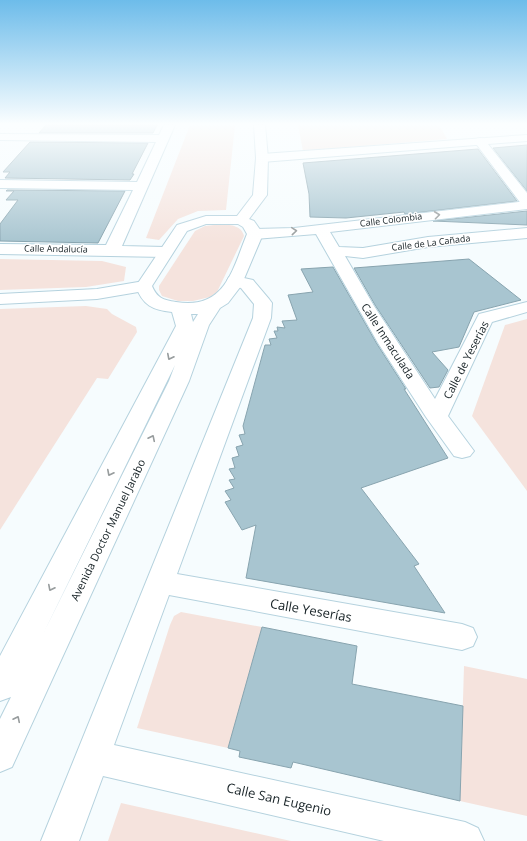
<svg xmlns="http://www.w3.org/2000/svg" width="527" height="841" font-family="'Open Sans',sans-serif">
<style>
.green{fill:#f5e3dd}
.building{fill:#a8c5d0;stroke:#88a4af}
.lines{fill:none;stroke-linecap:round;stroke-linejoin:round}
.pedestrian-casing{stroke:#b5d2de;stroke-width:2}
.minor-casing{stroke:#b5d2de;stroke-width:2}
.tertiary-casing{stroke:#b5d2de;stroke-width:2}
.pedestrian{fill:#fff;fill-rule:evenodd}
.minor{fill:#fff;fill-rule:evenodd}
.tertiary{fill:#fff;fill-rule:evenodd}
.oneway{stroke:#979c9d}
.labels{text-anchor:middle;stroke-width:3;stroke-linejoin:round;paint-order:stroke}
.far-street-label{font-size:9px;fill:#172226;stroke:#fff}
.street-label{font-size:11px;fill:#172226;stroke:#fff}
.near-street-label{font-size:13px;fill:#172226;stroke:#fff}
</style>
<rect width="100%" height="100%" fill="#f6fcfe"/>
<g class="green">
<path d="M190 125H235L226 210 198 211 178 219 159 240 146 238Z"/>
<path d="M298 125H439L447 139 303 151Z"/>
<path d="M223 224C231 225 242 226 244 236L217 292 210 297 193 301H178L162 296 159 290V286L195 231 205 226Z"/>
<path d="M0 259 102 261 126 267 124 281 86 287 0 290Z"/>
<path d="M86 306 107 309 112 314 136 327 137 332 108 379 97 378 0 530V309Z"/>
<path d="M527 319V491L472 416 505 325Z"/>
<path d="M181 612 262 627 228 748 137 728 170 625 174 616Z"/>
<path d="M464 666 527 679V816L460 801Z"/>
<path d="M121 803 291 841H108Z"/>
</g>
<g class="building">
<path d="M46 125H157L153 133H39Z"/>
<path d="M30 142 148 143 132 174H134L130 180 5 178 10 172H3Z"/>
<path d="M527 145V191L493 148Z"/>
<path d="M478 149 517 201 405 214 404 212 346 218 310 217 309 194 303 163Z"/>
<path d="M7 190 125 191 98 243 0 241V224L18 200H6L14 191H6Z"/>
<path d="M527 211V225L433 221Z"/>
<path d="M469 259 521 300 474 312 459 347 432 352 448 370 439 387 430 388 375 305 354 268Z"/>
<path d="M333 267 377 344 406 389H404L448 458 361 488 419 564 414 566 445 613 246 578 256 525 242 530 225 502 231 500 225 491 234 488 229 480 235 479 229 469 235 468 232 458 239 456 236 447 243 445 239 435 245 434 243 426 265 345H271L269 339 277 338 274 331H278L277 327 285 328 282 321 297 320 288 295 313 292 301 269Z"/>
<path d="M262 627 357 646 352 684 463 706 460 801 293 762 291 768 239 757 240 751 228 748Z"/>
</g>
<g class="lines">
<defs>
<path id="pedestrian" d="M480 138 484 139 527 193V206L522 205 474 141 476 139Z"/>
<g id="minor">
<path d="M164 125H175L122 246 165 247 171 249 173 252 171 255 165 257 0 254V244L106 245 133 190 0 188V180L137 182 156 142 0 140V134L159 135Z"/>
<path d="M527 135V141L262 162 258 161 256 158 258 155 262 154Z"/>
<path d="M527 201V209L330 232 339 247 363 248 428 237 527 228V238L428 247 363 258 345 256 374 306 435 399 479 314 527 302V312L492 322 448 416 474 451 470 456 462 458 454 456 426 417 378 343 316 234 255 239 250 237 247 234 250 231 255 229 294 228Z"/>
<path d="M235 276 253 280 269 299 272 303 271 318 177 574 462 624 473 628 477 637 473 646 462 650 169 595 114 745 465 822 478 828 484 841H384L103 776 79 841H41L253 318 254 304 241 288 229 285 227 281 229 277Z"/>
<path d="M144 281 150 282 152 286 150 290 97 299 0 304V294L97 289Z"/>
</g>
<path id="tertiary" d="M254 125H265L268 158 267 195 249 219 254 221 263 234 241 286 228 303 220 308 209 325 189 381 12 767 0 772V719L11 697 0 701V656L176 326 172 312C153 310 142 305 136 286L177 225 206 216H237L253 195 256 158ZM206 224H238L243 227 247 234C232 271 225 310 176 302 163 300 157 298 152 286L187 231ZM191 314H198L193 322ZM175 365 169 381 44 632Z"/>
</defs>
<use href="#pedestrian" class="pedestrian-casing"/>
<use href="#minor" class="minor-casing"/>
<use href="#tertiary" class="tertiary-casing"/>
<use href="#pedestrian" class="pedestrian"/>
<use href="#minor" class="minor"/>
<use href="#tertiary" class="tertiary"/>
</g>
<defs><path id="oneway-chevron" d="M-2-3.5L2.5 0L-2 3.5" fill="none" stroke-width="1.6" stroke-linecap="round" stroke-linejoin="round"/></defs>
<g class="oneway">
<use href="#oneway-chevron" transform="translate(437 215) rotate(-7)"/>
<use href="#oneway-chevron" transform="translate(294 231) rotate(-5)"/>
<use href="#oneway-chevron" transform="translate(170 357) rotate(117)"/>
<use href="#oneway-chevron" transform="translate(152 438) rotate(-64)"/>
<use href="#oneway-chevron" transform="translate(110 473) rotate(117)"/>
<use href="#oneway-chevron" transform="translate(51 588) rotate(117)"/>
<use href="#oneway-chevron" transform="translate(17 719) rotate(-64)"/>
</g>
<linearGradient id="sky" x2="0" y2="1"><stop stop-color="#6dbcea"/><stop offset="0.51" stop-color="#fbfeff"/><stop offset="1" stop-color="#fbfeff" stop-opacity="0"/></linearGradient>
<rect width="527" height="243" fill="url(#sky)"/>
<g class="labels">
<g class="far-street-label">
<text transform="translate(391 220) rotate(-7)" y="3">Calle Colombia</text>
<text transform="translate(431 243) rotate(-7)" y="3">Calle de La Cañada</text>
<text transform="translate(56 249) rotate(1)" y="3">Calle Andalucía</text>
</g>
<g class="street-label">
<text transform="translate(388 341) rotate(57)" y="4">Calle Inmaculada</text>
<text transform="translate(466 360) rotate(-63)" y="4">Calle de Yeserías</text>
<text transform="translate(108 530) rotate(-64)" y="4">Avenida Doctor Manuel Jarabo</text>
</g>
<g class="near-street-label">
<text transform="translate(311 610) rotate(10)" y="5">Calle Yeserías</text>
<text transform="translate(279 799) rotate(13)" y="5">Calle San Eugenio</text>
</g>
</g>
</svg>
